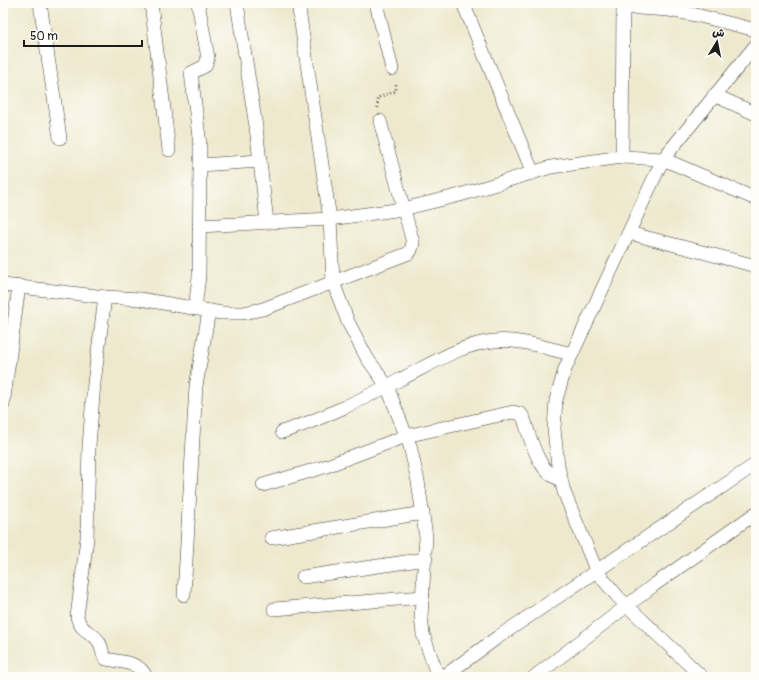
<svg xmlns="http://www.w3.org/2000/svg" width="759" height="680" font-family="Pangolin,'Playpen Sans Arabic',sans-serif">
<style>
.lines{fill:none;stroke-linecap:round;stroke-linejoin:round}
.minor-casing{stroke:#3c3b37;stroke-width:14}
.path{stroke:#3c3b37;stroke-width:2.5;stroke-dasharray:1 3;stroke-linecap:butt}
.minor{stroke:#fff;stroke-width:13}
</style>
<rect width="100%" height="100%" fill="#fdfcf7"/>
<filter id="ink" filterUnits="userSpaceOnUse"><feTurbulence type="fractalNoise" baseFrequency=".025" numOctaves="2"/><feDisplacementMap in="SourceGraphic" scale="8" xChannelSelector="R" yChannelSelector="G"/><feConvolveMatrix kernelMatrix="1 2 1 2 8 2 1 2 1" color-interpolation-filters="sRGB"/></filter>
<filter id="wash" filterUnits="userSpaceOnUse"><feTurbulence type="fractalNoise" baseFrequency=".012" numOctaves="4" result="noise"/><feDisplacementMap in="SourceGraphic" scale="16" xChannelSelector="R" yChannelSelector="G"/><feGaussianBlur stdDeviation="0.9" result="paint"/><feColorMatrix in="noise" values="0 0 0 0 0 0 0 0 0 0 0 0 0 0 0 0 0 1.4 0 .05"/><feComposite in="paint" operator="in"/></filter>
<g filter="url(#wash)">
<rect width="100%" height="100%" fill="#eee9ce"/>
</g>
<g filter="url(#ink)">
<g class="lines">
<defs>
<g id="minor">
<path d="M40 3 60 138"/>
<path d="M151 3 169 150"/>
<path d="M237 3 256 127 267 222"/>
<path d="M298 3 330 219 333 282 348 322 367 358 387 386 410 446 418 481 426 537 421 617 423 634 438 677"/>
<path d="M376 3 392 69"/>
<path d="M463 3 533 173"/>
<path d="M623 7 669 10 696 15 756 30"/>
<path d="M714 95 756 114"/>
<path d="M622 157 623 3"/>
<path d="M200 165 260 161"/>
<path d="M199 226 330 219 403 209 460 195 551 167 622 157 663 159 756 199"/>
<path d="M629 233 756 266"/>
<path d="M3 285 105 297 140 299 222 313H243L263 309 409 253 411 250 413 243 380 121"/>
<path d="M105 297 94 383 89 446 87 538 77 617C82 634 93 631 99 642 103 648 101 654 106 659 121 662 140 662 146 677"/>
<path d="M195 309 199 276 200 165V145L191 73 205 66 208 58 198 3"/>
<path d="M3 405 19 286"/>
<path d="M282 432C326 418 366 397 407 376 434 362 463 344 494 341 519 338 548 349 572 354"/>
<path d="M263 485 324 467 406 436 513 412 521 414 524 419C530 437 539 476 561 479"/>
<path d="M271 538 423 513"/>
<path d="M303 577 426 559"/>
<path d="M184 595 196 386 209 311"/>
<path d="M274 609 423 597"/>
<path d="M443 677 498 637 756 464"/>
<path d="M534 677 654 585 756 513"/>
<path d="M702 677 618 597 597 572 564 492 558 466 554 429 556 400 565 369 663 159 756 45"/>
</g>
</defs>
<use href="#minor" class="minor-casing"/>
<path class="path" d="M378 108 377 98 396 91V82"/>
<use href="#minor" class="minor"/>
</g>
</g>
<rect width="759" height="680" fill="none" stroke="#fdfcf7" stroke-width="16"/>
<g transform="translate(717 42) rotate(10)" stroke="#fdfcf7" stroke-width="3" paint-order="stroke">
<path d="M0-3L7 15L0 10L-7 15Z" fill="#1c1c1c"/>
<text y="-6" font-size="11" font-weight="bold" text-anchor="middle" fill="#1c1c1c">ش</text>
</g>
<path d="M24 40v6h118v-6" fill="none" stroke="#1c1c1c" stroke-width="2"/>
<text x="30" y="40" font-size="12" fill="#1c1c1c" stroke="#fdfcf7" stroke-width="3" paint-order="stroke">50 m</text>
</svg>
